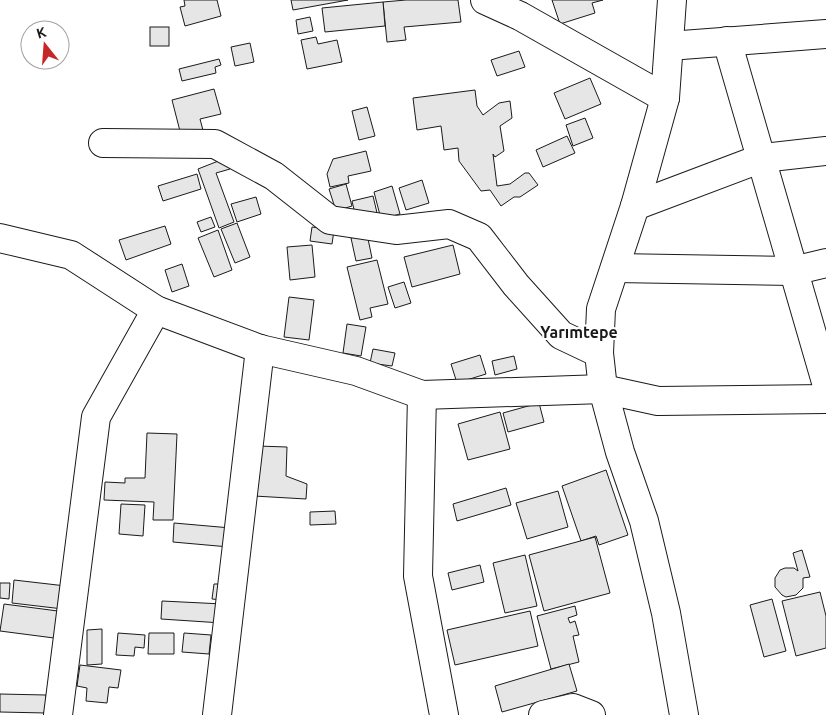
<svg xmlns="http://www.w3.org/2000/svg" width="826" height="715" font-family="Ubuntu,sans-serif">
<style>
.building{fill:#e6e6e6;stroke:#1a1a1a}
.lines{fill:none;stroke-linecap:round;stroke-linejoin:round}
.minor-casing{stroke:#1a1a1a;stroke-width:30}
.minor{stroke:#fff;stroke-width:28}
.labels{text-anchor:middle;stroke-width:4;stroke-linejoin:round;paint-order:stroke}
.quarter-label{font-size:16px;font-weight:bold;fill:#1a1a1a;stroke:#fff}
</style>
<rect width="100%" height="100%" fill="#fff"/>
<g class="building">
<path d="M184 0H217L221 16 185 26 180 7 185 6Z"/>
<path d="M291 0H348L293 10Z"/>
<path d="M406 0H458L461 22 404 27 406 40 387 42 383 2Z"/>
<path d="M552 0H603L592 3 595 13 560 24Z"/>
<path d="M383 2 385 26 325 32 322 8Z"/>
<path d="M310 17 313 31 298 34 296 20Z"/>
<rect x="150" y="27" width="19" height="19"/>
<path d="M316 37 318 44 337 40 342 62 307 69 301 40Z"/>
<path d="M250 43 254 62 235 66 231 47Z"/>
<path d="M519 51 525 67 497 76 491 60Z"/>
<path d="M219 59 221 65 215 67 216 73 182 81 179 69Z"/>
<path d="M590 78 601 104 565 119 554 93Z"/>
<path d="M214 89 221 114 200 119 204 134 182 139 172 100Z"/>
<path d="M475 90 477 106 483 115 499 103 510 101 512 118 500 126 504 151 495 157 493 154 497 186 510 184 525 173H529L538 185 520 197H514L501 206 490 190 481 191 459 161 458 148 444 150 441 126 417 130 413 98Z"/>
<path d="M367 107 375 136 359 140 352 111Z"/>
<path d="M585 118 593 138 573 146 566 125Z"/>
<path d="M567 136 575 153 543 167 536 150Z"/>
<path d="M366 151 371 171 348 176 349 183 330 187 327 174 333 159Z"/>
<path d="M226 158 230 169 216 173 234 222 219 228 198 169Z"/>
<path d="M197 174 201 189 163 201 158 186Z"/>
<path d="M422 180 429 203 406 210 399 188Z"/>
<path d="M346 184 352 206 336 211 329 189Z"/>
<path d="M392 186 400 214 381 219 374 192Z"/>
<path d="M373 196 378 217 357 222 352 201Z"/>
<path d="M256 197 261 214 237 222 231 204Z"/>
<path d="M211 217 215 227 201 232 197 222Z"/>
<path d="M237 223 250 257 235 263 221 229Z"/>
<path d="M165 226 171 244 126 260 119 240Z"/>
<path d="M312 227 334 230 332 244 310 241Z"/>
<path d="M218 230 232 270 214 277 198 238Z"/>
<path d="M367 234 372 258 356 261 351 238Z"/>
<path d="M312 245 315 277 290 280 287 247Z"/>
<path d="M453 245 460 274 412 287 404 257Z"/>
<path d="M377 260 388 304 370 308 372 317 360 320 347 267Z"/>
<path d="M182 264 189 286 172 292 165 270Z"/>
<path d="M404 282 411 303 395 308 388 287Z"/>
<path d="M289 297 314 300 309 340 284 337Z"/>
<path d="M347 324 366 327 361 356 343 353Z"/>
<path d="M373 349 395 353 392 366 370 363Z"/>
<path d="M480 355 486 374 457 383 451 364Z"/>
<path d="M514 356 517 369 495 375 492 361Z"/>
<path d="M539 403 544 422 508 432 503 413Z"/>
<path d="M500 412 510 449 468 460 458 424Z"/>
<path d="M147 433 177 434 173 520H153L154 502 104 500 105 482 125 483V478H145Z"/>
<path d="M257 446 287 447 286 476 307 484 306 499 254 496Z"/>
<path d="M606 470 628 535 599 545 596 536 581 541 562 486Z"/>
<path d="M506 488 511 505 457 521 453 504Z"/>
<path d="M558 491 568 527 527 539 516 503Z"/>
<path d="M121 504 145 505 143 536 119 534Z"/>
<path d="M335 511 336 524 310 525V512Z"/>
<path d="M174 523 231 528 229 547 173 542Z"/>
<path d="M595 537 610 593 544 611 529 555Z"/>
<path d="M802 550 810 577 803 578V588L796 595 786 597 782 595 775 587V578L780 570 785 568H794L798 571 793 553Z"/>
<path d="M525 555 537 606 505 613 493 563Z"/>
<path d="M480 565 484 582 452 590 448 573Z"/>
<path d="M14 580 66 586 63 609 12 603Z"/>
<path d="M0 583H10L9 599 0 598Z"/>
<path d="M214 584H225L224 600 212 599Z"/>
<path d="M820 592 826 616V648L796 656 782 601Z"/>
<path d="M772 599 786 651 764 657 750 605Z"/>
<path d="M162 601 223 604 222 623 161 619Z"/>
<path d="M4 604 58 611 54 638 0 631Z"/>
<path d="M575 606 577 615 568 618 570 623 575 621 579 635 573 636 579 662 551 669 537 616Z"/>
<path d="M530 611 538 646 455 665 447 630Z"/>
<path d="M102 629V664L87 665V630Z"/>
<path d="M118 633 145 635 144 648 135 647 134 656 116 655Z"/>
<path d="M149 633H174V654H148Z"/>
<path d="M184 633 211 635 209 654 182 652Z"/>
<path d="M569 664 577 691 502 712 495 686Z"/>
<path d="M80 665 121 670 118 688 109 687 107 703 86 701 87 688 77 686Z"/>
<path d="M0 694 46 695V713L0 712Z"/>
</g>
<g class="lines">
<defs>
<g id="minor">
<path d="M485 0 520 16 665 98"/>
<path d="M672 0 665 98 635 206 601 309 599 353 603 389 620 452 644 521 666 613 684 715"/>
<path d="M727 41 826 382"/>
<path d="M669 46 826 34"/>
<path d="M103 143 215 144 274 176 330 220 396 230 449 224 479 237 516 285 561 335 599 353"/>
<path d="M635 206 762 158 826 151"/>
<path d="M0 238 71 255 156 310 260 349 356 371 422 395 603 389 658 401 826 399"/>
<path d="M615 268 793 271 826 263"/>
<path d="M422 395 418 576 444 715"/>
<path d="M58 715 96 417 156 310"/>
<path d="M217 715 260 349"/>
<path d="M543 715 573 708 591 715"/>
</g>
</defs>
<use href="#minor" class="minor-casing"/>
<use href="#minor" class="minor"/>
</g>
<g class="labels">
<g class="quarter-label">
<text x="579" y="338">Yarımtepe</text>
</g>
</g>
<g transform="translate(45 45) rotate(343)"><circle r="24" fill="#ffffff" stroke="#a3a3a3"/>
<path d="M0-4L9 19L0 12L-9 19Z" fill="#c62828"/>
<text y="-8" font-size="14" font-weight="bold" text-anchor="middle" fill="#1a1a1a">K</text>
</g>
</svg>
